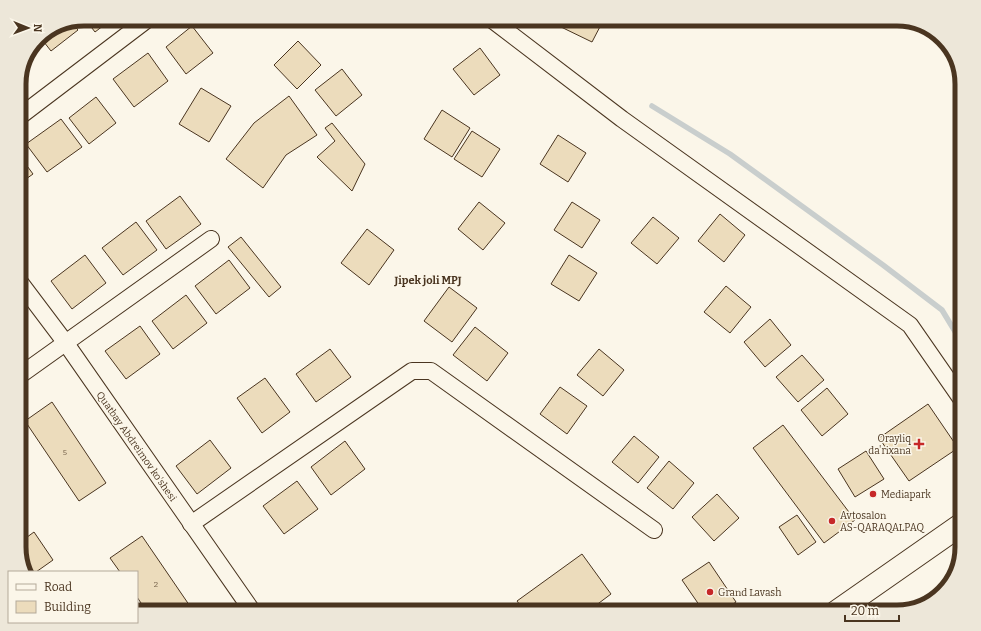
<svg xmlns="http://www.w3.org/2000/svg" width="981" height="631" font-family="Bitter,serif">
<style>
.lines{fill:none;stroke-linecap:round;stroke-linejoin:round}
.stream{stroke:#c9cecd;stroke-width:5.5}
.building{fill:#ecdcbc;stroke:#4a3520}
.street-casing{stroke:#4a3520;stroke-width:18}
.secondary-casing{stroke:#4a3520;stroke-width:24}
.street{stroke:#fbf6e9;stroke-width:16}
.secondary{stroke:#fbf6e9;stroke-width:22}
.poi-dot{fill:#c62828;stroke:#fbf6e9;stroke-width:1.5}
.labels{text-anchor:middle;stroke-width:3;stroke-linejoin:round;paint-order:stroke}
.number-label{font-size:8px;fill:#725f47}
.poi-label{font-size:10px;fill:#4a3520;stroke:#fbf6e9;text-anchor:start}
.street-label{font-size:10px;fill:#4a3520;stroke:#fbf6e9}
.neighbourhood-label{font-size:11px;font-weight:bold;fill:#4a3520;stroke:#fbf6e9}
.rim{fill:none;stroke:#4a3520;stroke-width:5}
</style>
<rect width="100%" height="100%" fill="#fbf6e9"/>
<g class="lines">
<path class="stream" d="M652 106 730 154 883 265 942 310 962 343"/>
</g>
<g class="building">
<path d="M85 19H112L95 32Z"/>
<path d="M562 19H604L592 42 559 26Z"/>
<path d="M72 24 78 30 51 51 40 37Z"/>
<path d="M192 26 213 53 186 74 166 47Z"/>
<path d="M298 41 321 65 297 89 274 65Z"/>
<path d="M480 48 500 75 474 95 453 69Z"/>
<path d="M148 53 168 81 134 107 113 79Z"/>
<path d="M342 69 362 95 336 116 315 90Z"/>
<path d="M201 88 231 106 209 142 179 124Z"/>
<path d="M289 96 317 135 286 155 263 188 226 159 254 123Z"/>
<path d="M96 97 116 123 89 144 69 118Z"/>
<path d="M442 110 470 128 452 157 424 139Z"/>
<path d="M61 119 82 147 47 172 26 144Z"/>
<path d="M332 123 365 164 352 191 317 157 335 141 325 128Z"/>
<path d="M472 131 500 149 482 177 454 159Z"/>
<path d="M558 135 586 153 568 182 540 164Z"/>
<path d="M19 155 33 174 19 184Z"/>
<path d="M180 196 201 224 166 249 146 221Z"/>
<path d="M479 202 505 223 483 250 458 229Z"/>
<path d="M572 202 600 220 582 248 554 230Z"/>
<path d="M720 214 745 235 724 262 698 241Z"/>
<path d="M653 217 679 238 657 264 631 243Z"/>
<path d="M136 222 157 250 123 275 102 248Z"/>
<path d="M367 229 394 250 369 285 341 263Z"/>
<path d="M241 237 281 287 269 297 228 247Z"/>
<path d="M85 255 106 283 72 309 51 281Z"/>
<path d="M569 255 597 273 579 301 551 284Z"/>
<path d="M229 260 250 288 216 314 195 286Z"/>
<path d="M726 286 751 307 730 333 704 312Z"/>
<path d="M449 287 477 308 452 342 424 321Z"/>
<path d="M186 295 207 323 173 349 152 321Z"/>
<path d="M770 319 791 345 765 367 744 342Z"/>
<path d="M140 326 160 354 126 379 105 351Z"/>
<path d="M475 327 508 353 487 381 453 355Z"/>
<path d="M330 349 351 377 316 402 296 374Z"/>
<path d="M599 349 624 370 603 396 577 375Z"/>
<path d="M802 355 824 380 798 402 776 377Z"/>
<path d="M265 378 290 412 262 433 237 398Z"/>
<path d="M560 387 587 406 567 434 540 414Z"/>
<path d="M827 388 848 414 822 436 801 410Z"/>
<path d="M52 402 106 483 79 501 25 421Z"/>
<path d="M928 404 958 448 909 481 879 438Z"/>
<path d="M783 425 855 520 824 543 753 448Z"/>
<path d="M634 436 659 457 638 483 612 462Z"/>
<path d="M210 440 231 468 197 494 176 466Z"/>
<path d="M345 441 365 469 331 495 311 467Z"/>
<path d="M866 451 884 479 855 497 838 469Z"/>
<path d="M669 461 694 483 673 509 647 488Z"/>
<path d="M297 481 318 509 284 534 263 506Z"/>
<path d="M717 494 739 518 714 541 692 517Z"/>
<path d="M797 515 816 542 798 555 779 527Z"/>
<path d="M34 532 53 560 36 572H25L19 551V543Z"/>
<path d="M142 536 194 612H147L137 597V572H120L110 558Z"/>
<path d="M582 554 611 594 587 612H525L517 601Z"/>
<path d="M709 562 736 602 721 612H704L682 580Z"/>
</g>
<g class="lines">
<defs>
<g id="street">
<path d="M491 19 622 119 910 325 962 400"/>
<path d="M19 117 148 19"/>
<path d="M19 281 65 342 253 612"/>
<path d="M19 376 211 239"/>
<path d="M191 524 412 371H431L654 530"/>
</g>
<path id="secondary" d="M836 612 962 524"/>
</defs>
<use href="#street" class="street-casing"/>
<use href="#secondary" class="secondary-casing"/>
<use href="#street" class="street"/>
<use href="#secondary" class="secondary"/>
</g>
<g class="poi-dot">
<path d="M917 438h4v4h4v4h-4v4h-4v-4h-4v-4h4z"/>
<circle cx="873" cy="494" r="4"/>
<circle cx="832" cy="521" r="4"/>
<circle cx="710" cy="592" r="4"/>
</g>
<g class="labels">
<g class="number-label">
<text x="65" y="455">5</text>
<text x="156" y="587">2</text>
</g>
<g class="poi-label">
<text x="911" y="442" text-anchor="end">Orayliq<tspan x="911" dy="12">da'rixana</tspan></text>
<text x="881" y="498">Mediapark</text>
<text x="840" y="519">Avtosalon<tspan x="840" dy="12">AS-QARAQALPAQ</tspan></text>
<text x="718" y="596">Grand Lavash</text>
</g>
<g class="street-label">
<text transform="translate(137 446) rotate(55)" y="4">Quatbay Abdreimov ko'shesi</text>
</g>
<g class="neighbourhood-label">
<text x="428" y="284">Jipek joli MPJ</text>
</g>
</g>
<path d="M0 0H981V631H0ZM84 26H897A58 58 0 0 1 955 84V547A58 58 0 0 1 897 605H84A58 58 0 0 1 26 547V84A58 58 0 0 1 84 26Z" fill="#ede7d9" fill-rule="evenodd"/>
<path class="rim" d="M84 26H897A58 58 0 0 1 955 84V547A58 58 0 0 1 897 605H84A58 58 0 0 1 26 547V84A58 58 0 0 1 84 26Z"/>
<rect x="8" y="571" width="130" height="52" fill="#fbf6e9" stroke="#b4a999"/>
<rect x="16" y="584" width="20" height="6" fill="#fbf6e9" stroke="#b4a999"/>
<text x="44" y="591" font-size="12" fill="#4a3520">Road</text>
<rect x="16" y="601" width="20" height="12" fill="#ecdcbc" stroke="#b4a999"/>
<text x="44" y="611" font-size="12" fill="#4a3520">Building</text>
<g transform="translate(28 28) rotate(91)" stroke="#fbf6e9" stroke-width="3" paint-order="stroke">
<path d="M0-3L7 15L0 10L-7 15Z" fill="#4a3520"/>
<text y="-6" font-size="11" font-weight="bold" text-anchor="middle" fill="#4a3520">N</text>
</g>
<path d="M845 615v6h54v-6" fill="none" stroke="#4a3520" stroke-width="2"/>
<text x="851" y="615" font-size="12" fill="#4a3520" stroke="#fbf6e9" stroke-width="3" paint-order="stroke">20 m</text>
</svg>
